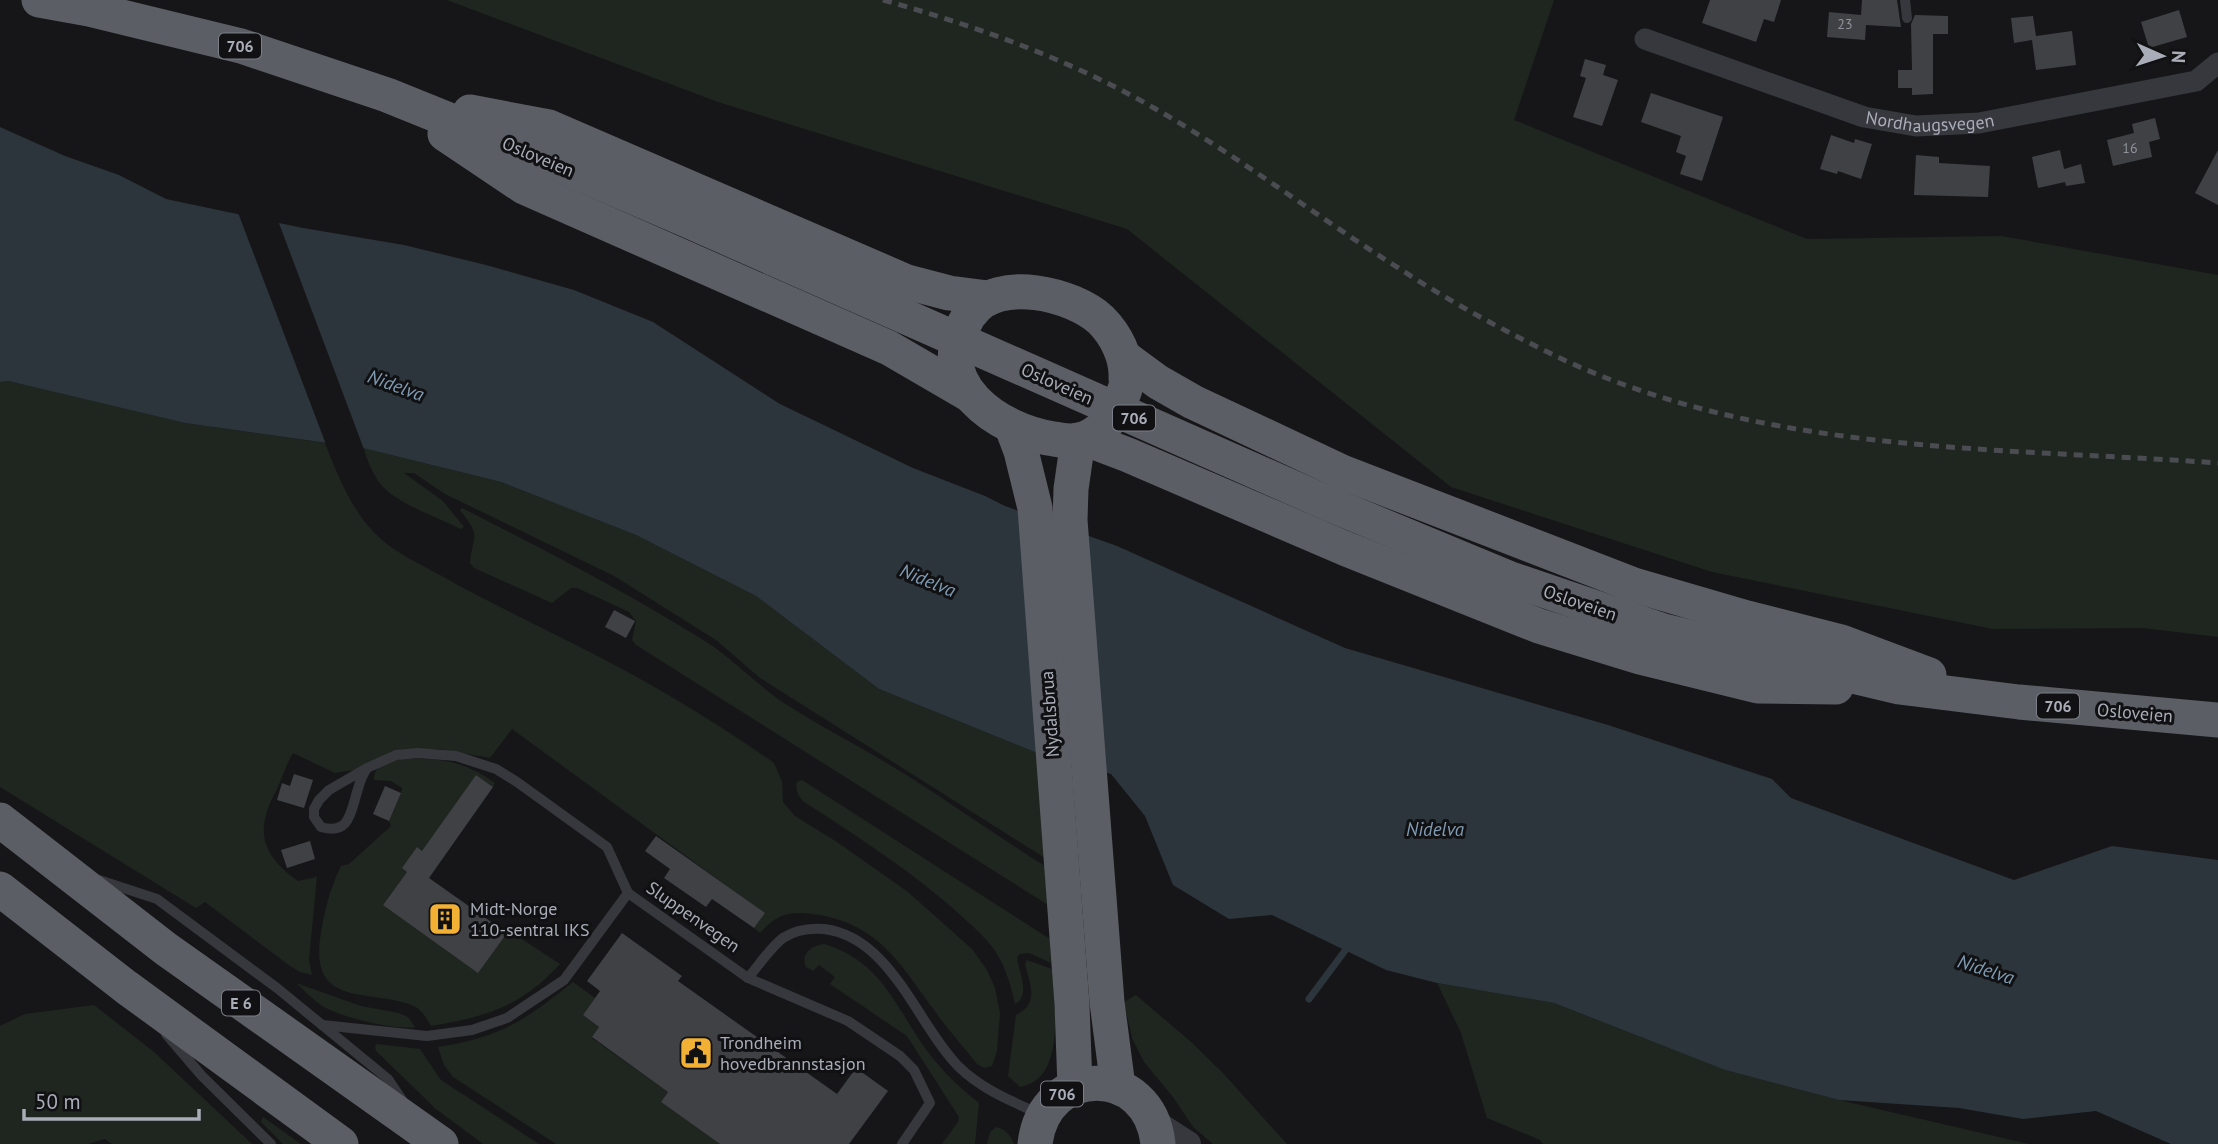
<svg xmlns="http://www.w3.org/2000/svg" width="2218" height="1144" font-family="'PT Sans',sans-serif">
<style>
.green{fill:#1e261f}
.water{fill:#2c353c}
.pier{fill:#161618}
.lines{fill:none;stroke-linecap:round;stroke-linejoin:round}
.stream{stroke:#2c353c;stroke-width:7}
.building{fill:#404145}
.service{stroke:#37383d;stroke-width:10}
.minor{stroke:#37383d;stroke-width:21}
.tertiary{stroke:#37383d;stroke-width:26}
.trunk{stroke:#5b5e65;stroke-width:35}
.rail{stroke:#4a4c52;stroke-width:5;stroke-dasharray:9 7;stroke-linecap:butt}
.trunk-bridge{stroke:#5b5e65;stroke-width:35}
.labels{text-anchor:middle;stroke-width:6;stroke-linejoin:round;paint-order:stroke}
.number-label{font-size:14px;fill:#8e929b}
.shield{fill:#111113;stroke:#7b7e86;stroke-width:2}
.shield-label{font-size:16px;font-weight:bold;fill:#a8adb8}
.street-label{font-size:18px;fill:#a8adb8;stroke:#111113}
.poi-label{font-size:18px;fill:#a8adb8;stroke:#111113;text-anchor:start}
.water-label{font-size:19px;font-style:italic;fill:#7f9bb3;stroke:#111113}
</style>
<rect width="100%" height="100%" fill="#161618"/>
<g class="green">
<path d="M447 0H1554L1514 120 1807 239 2002 236 2218 275V637L2143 628 1993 629 1712 572 1451 487 1127 229 718 102Z"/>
<path d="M8 381 185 423 325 443C338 476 353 515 381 539 398 554 420 564 440 575 482 599 525 619 568 641 639 676 709 717 774 763L782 781 783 802 795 816 837 842 908 892 972 949 987 970 995 988 1000 1013 997 1051 992 1066 984 1068 977 1064C963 1046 947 1029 934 1010 899 962 877 922 812 914 787 911 777 915 760 933L754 928 764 913 512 729 490 758 439 749 393 751 355 770 335 773 293 753C285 766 282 780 275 793 254 833 263 856 298 881L317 877 309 960 312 975 300 972 290 966 205 902 196 908 0 787V382Z"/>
<path d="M363 448 501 482 636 535 756 596 879 689 1037 753 1045 858 760 678 716 640 614 576 445 494 414 473H404L443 501 464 527 461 529C439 518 399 504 383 487 373 476 368 461 363 448Z"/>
<path d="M462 508C543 549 623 590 700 638 731 656 754 683 784 703 824 729 867 750 908 776 954 805 998 837 1045 866L1048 905 636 645 632 640 636 621 629 612 577 588H571L552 603 474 568 470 563C473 533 482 538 460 510Z"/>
<path d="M400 759C439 758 463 760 495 783L493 787 476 775 423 851 417 848 407 872 383 905 507 934 508 930 560 964C522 1006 486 1017 431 1026 427 1019 422 1010 414 1006 372 988 311 1009 320 939 324 913 329 890 341 866L349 864 391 826 389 821 401 793 402 788 391 781 374 780C373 765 388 763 400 759Z"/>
<path d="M802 780 1050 939 1051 963 1029 953 1020 954 1017 957C1019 973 1031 996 1015 1004 1011 986 1006 969 997 954 990 942 978 931 968 922 919 876 860 838 804 802 798 796 795 790 797 782Z"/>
<path d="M824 944C877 960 892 998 920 1041 937 1066 956 1085 979 1103L975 1144H942L958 1122 959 1117 907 1036 830 984 835 977 819 965 813 971 806 967C800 953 812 946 824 944Z"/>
<path d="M1027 960 1052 969C1054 1001 1067 1080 1020 1087L1008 1076 1016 1015C1040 1003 1030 985 1025 964Z"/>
<path d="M573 982 595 998 583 1015 599 1027 592 1038 668 1092 661 1102 720 1144H556L453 1077 444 1065 438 1047C501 1037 524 1021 573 982Z"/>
<path d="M296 983 361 1006 399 1013 408 1017 415 1027C398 1031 335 1016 321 1005 312 999 304 990 296 983Z"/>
<path d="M1437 983 1554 1003 1725 1070 1839 1100 2029 1144H1543L1540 1140 1487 1118 1461 1033Z"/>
<path d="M1136 995 1190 1041 1222 1072 1287 1144H1213L1193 1127 1173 1097 1144 1062 1132 1038 1124 1002Z"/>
<path d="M94 1005 154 1052 252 1144H112L105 1139 88 1144H0V1026L25 1014Z"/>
<path d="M377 1044 420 1049 441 1080 539 1144H483L436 1109 376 1051 375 1046Z"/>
<path d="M263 1117 301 1144H283L261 1122Z"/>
<path d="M996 1127C1006 1129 1010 1135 1014 1144H987L990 1132Z"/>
</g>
<path class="water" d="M0 127 65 156 119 175 166 199 303 228 404 245 486 265 574 290 653 322 780 404 913 468 985 496 1005 506 1117 546 1345 648 1608 725 1772 779 1791 798 2014 880 2112 846 2218 860V1144H2171L2096 1111 2023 1119 1959 1108 1839 1100 1725 1070 1554 1003 1437 983 1386 970 1272 915 1229 919 1173 885 1145 816 1111 774 1037 753 879 689 756 596 636 535 501 482 363 448 185 423 8 381 0 382Z"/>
<path class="pier" d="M237 210 277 218 365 452 327 447Z"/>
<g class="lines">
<path class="stream" d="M1309 999 1350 944"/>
</g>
<g class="building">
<path d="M1710 0H1781L1774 22 1764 19 1756 42 1702 23Z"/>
<path d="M1862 0H1897L1901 27 1866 25 1865 40 1827 37 1829 12 1861 15Z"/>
<path d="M2179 10 2187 37 2149 48 2141 22Z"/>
<path d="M1915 15 1948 16V34H1933V94L1912 95V88H1898V70H1912L1911 24Z"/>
<path d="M2033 16 2036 36 2072 31 2076 65 2036 70 2032 40 2014 43 2011 18Z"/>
<path d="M1585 59 1606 65 1603 75 1618 80 1602 126 1573 117 1586 78 1580 76Z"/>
<path d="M1651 93 1723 117 1702 181 1680 174 1686 156 1676 152 1681 136 1641 122Z"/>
<path d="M2155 118 2160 139 2149 142 2152 157 2113 166 2107 140 2134 133 2132 124Z"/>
<path d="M1831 135 1854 143 1855 139 1872 144 1861 179 1838 171 1837 174 1820 169Z"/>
<path d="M2060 150 2064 169 2081 164 2085 183 2066 186 2065 182 2038 188 2032 157Z"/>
<path d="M2218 150V205L2195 193Z"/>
<path d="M1916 155 1939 157V163L1990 166 1988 197 1914 195Z"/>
<path d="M614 610 635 621 626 638 605 627Z"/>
<path d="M294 774 313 780 304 808 277 800 282 783 290 786Z"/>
<path d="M476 775 493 787 429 878 507 933 478 973 383 905 407 872 402 868 417 847 422 851Z"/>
<path d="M385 786 401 793 389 821 373 814Z"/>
<path d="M656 836 765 913 754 928 712 899 706 907 664 878 670 869 645 851Z"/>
<path d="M310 841 315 859 287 868 281 850Z"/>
<path d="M622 933 682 976 678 981 837 1094 856 1068 888 1091 849 1144H720L661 1102 668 1092 592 1037 599 1027 583 1015 600 991 587 981Z"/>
</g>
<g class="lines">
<g class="service">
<path d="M1905 0 1907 18"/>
<path d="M367 768C363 774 360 781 358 789 351 809 351 836 321 827L314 817V809L319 800 329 790 367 768 396 755 418 753 456 756 496 769 517 782 607 847 628 893 748 978 848 1021 900 1056 914 1070 930 1103 902 1144"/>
<path d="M99 880 157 899 277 988 388 1079 402 1100"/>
<path d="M748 978C759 965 770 948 783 938 795 930 810 928 824 929 891 937 917 1024 958 1066 981 1089 1011 1101 1040 1114"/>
<path d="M322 1025 427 1036 472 1030 507 1018 564 980 628 893"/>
<path d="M166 1034 202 1076 271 1144"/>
</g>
<path class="minor" id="s1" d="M1645 39 1864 117 1916 126 1979 123 2196 81 2218 63"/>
<path class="tertiary" d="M1154 1122 1188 1144"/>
<g class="trunk">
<path d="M39 0 89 9 241 46 387 95 538 156 689 221 1325 502 1508 578 1664 631 1899 687 2019 702 2218 720"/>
<path d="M470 112 549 127 907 282 949 293 988 298"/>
<path d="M445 134 524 187 889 348 968 394"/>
<path d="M972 312C998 276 1073 294 1101 320 1116 335 1127 357 1126 378"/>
<path d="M1124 357 1158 382 1193 402 1342 472 1634 585 1747 618 1841 642 1929 675"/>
<path d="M1012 427 1021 451 1035 508 1072 1004 1075 1087"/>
<path d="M1086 439 1128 455 1344 548 1539 626 1640 657 1758 686 1836 687"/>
<path d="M1078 440 1071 489 1070 520 1107 1002 1118 1087"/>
<path d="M0 820 166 949 441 1144"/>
<path d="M0 889 126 987 341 1144"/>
<path d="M1035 1144C1044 1063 1150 1063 1158 1144"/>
</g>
<path class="rail" d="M883 0C965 23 1043 50 1119 89 1218 140 1306 210 1400 269 1452 303 1508 333 1564 360 1770 455 1997 447 2218 463"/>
<path class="trunk-bridge" d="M967 319C927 382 998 431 1054 439 1064 441 1077 442 1086 438 1107 429 1119 409 1125 389"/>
</g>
<defs>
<symbol id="building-square" viewBox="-11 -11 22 22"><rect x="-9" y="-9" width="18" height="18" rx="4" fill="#f2b134" stroke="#111113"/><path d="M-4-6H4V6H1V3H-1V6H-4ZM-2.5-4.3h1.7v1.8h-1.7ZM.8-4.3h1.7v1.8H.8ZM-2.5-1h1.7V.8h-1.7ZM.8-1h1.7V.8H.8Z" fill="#111"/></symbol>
<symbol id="civic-square" viewBox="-11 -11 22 22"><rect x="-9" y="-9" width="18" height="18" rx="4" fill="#f2b134" stroke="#111113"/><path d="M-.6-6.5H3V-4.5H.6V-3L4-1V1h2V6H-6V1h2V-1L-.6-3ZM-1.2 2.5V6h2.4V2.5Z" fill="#111"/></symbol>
</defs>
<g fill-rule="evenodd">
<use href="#building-square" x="426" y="900" width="38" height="38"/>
<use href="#civic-square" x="677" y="1034" width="38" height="38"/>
</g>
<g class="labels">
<g class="number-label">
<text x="1845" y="29">23</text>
<text x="2130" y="153">16</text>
</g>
<g class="shield">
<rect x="219" y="33.5" width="42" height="25" rx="5"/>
<rect x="1113" y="405.5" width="42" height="25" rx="5"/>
<rect x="2037" y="693.5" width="42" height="25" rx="5"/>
<rect x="222" y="990.5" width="38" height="25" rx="5"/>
<rect x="1041" y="1081.5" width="42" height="25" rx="5"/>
</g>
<g class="shield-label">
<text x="240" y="52">706</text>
<text x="1134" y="424">706</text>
<text x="2058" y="712">706</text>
<text x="241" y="1009">E 6</text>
<text x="1062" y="1100">706</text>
</g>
<g class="street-label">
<text dy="6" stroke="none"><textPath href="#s1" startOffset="299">Nordhaugsvegen</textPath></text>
<text transform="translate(538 157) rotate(23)" y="6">Osloveien</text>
<text transform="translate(1057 384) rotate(24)" y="6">Osloveien</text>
<text transform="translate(1580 603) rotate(19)" y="6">Osloveien</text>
<text transform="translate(2135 713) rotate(5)" y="6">Osloveien</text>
<text transform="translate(1050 714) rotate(-94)" y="6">Nydalsbrua</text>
<text transform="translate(693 917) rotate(35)" y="6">Sluppenvegen</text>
</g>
<g class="poi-label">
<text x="470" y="915">Midt-Norge<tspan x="470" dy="21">110-sentral IKS</tspan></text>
<text x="720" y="1049">Trondheim<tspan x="720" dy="21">hovedbrannstasjon</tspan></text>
</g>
<g class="water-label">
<text transform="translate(396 385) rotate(20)" y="7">Nidelva</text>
<text transform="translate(928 580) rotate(22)" y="7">Nidelva</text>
<text x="1435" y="836">Nidelva</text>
<text transform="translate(1986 969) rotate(18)" y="7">Nidelva</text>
</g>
</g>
<g transform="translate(2162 56) rotate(93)" stroke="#111113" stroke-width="5" paint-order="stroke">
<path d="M0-5L12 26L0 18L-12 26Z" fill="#a8adb8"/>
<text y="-10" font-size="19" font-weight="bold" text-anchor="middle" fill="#a8adb8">N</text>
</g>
<path d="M24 1109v10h175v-10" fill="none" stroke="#a8adb8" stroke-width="3.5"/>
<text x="35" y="1109" font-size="21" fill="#a8adb8" stroke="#111113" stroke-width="5" paint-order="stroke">50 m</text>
</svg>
